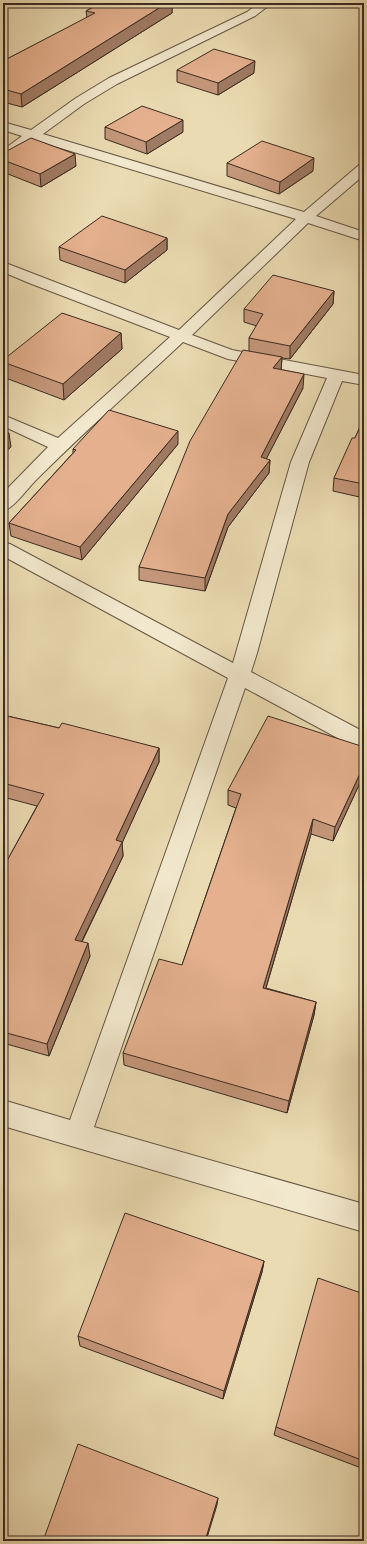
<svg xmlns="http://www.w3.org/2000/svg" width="367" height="1544" font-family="'IM FELL English',serif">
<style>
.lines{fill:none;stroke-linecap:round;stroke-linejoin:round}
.minor-casing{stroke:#665744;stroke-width:2}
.minor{fill:#f2e8cd;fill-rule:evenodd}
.wall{fill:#c4977a;stroke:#3a2b20}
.shaded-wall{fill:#a07b63;stroke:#3a2b20}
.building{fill:#e4b08e;stroke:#3a2b20}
</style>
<rect width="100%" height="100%" fill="#ebdbb2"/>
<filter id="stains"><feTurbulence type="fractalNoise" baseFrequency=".005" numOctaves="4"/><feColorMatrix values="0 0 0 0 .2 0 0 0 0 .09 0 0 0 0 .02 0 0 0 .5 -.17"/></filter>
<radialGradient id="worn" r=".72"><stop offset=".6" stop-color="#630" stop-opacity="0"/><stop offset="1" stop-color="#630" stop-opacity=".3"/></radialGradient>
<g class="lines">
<defs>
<path id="minor" d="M259 3H272L255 16 117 84 84 104 43 134 304 212 359 165 364 164V175L316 216 364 232V241L308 223 192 335 232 350 364 375V385L342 381 309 462 257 653 251 672 364 732V750L356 748 245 688 94 1127 364 1204V1232L3 1126V1100L70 1120 228 678 3 556V542L10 544 233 663 291 462 327 378 228 359 183 342C134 388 83 433 36 480 27 489 14 508 3 511V493L48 447 3 426V415L58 438 170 337 29 283 3 272V262L179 330 296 219 34 140 8 159 3 160V150L22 136 3 130V122L31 130 76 98 109 78 247 12Z"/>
</defs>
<use href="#minor" class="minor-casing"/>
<use href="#minor" class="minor"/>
</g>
<g class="wall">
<path d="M97 3H172V13L22 107 3 102V61L87 18 86 11 97 5Z"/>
<path d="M177 70 254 73 218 95 177 82Z"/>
<path d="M105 127 183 132 147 154 105 139Z"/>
<path d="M3 153 76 166 41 187 3 172Z"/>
<path d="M227 163 313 171 279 194 227 176Z"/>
<path d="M167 238V250L125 283 60 260 59 247Z"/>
<path d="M334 291 333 304 290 359 282 358 281 370 303 388 266 459 270 460 269 473 228 527 205 591 139 580V567L249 351V338L257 326 244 322V309Z"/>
<path d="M121 333 122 349 64 400 3 377V360Z"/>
<path d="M364 418V498L333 491 334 478 355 438Z"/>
<path d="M178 444 82 560 11 536 9 523 73 453V449Z"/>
<path d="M3 715 59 728 159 748V762L122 843V842L123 856 82 942 90 956 49 1056 3 1043V868L37 806 3 797Z"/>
<path d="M364 747V774L333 841 311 834 266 988 316 1002 314 1015 287 1113 124 1065 123 1053 182 965 236 808 228 805V790Z"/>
<path d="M264 1261 262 1272 223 1399 80 1346 78 1336Z"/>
<path d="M364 1294V1469L274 1435 276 1427Z"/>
</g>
<g class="shaded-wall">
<path d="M167 3H172V13L22 107 21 94Z"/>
<path d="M255 61 254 73 218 95V83Z"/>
<path d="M183 120V132L147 154 146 142Z"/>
<path d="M75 154 76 166 41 187 40 174Z"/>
<path d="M314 158 313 171 279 194 280 182Z"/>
<path d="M167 238V250L125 283V270Z"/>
<path d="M334 291 333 304 290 359V346Z"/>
<path d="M121 333 122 349 64 400 63 384Z"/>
<path d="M282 357 281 371 273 368Z"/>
<path d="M304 374 303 388 260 471 261 457Z"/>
<path d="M178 431V444L82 560 80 547Z"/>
<path d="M9 433 11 447 3 454V439Z"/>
<path d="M270 460 269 473 228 527 205 591V578L228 514Z"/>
<path d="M159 748V762L122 843V842L123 856 76 953 75 940 116 840Z"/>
<path d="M364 765V774L333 841 335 827Z"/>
<path d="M313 819 311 834 262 1001 263 988Z"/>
<path d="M88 943 90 956 49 1056 47 1044Z"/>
<path d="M316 1002 314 1015 287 1113 289 1101Z"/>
<path d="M264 1261 262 1272 223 1399 224 1391Z"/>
<path d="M218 1498 217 1505 206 1541H205Z"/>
</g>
<g class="building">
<path d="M101 3H167L21 94 3 89V61L95 13 86 11Z"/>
<path d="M214 49 255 61 218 83 177 70Z"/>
<path d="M142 106 183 120 146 142 105 127Z"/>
<path d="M31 138 75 154 40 174 3 160V153Z"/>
<path d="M262 141 314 158 280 182 227 163Z"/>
<path d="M102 216 167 238 125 270 59 247Z"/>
<path d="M273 275 334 291 290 346 249 338 263 314 244 309Z"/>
<path d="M62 313 121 333 63 384 3 362V360Z"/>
<path d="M243 350 282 357 273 368 304 374 261 457 270 460 228 514 205 578 139 567 190 441Z"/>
<path d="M109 410 178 431 80 547 9 523 76 450 73 449Z"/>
<path d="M364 418V484L334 478 352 438H355Z"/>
<path d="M3 431 9 433 3 439Z"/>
<path d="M3 715 59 728 62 723 159 748 116 840 122 842 75 940 88 943 47 1044 3 1032V868L44 794 3 783Z"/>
<path d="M268 716 364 747V765L335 827 313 819 263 988 316 1002 289 1101 123 1053 159 959 182 965 241 794 228 790Z"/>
<path d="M125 1213 264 1261 224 1391 78 1336Z"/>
<path d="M318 1278 364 1294V1461L276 1427Z"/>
<path d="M78 1444 218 1498 205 1541H43Z"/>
</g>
<rect width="367" height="1544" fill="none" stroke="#ebdbb2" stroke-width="16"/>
<rect x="4" y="4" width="359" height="1536" fill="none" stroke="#3a2b20" stroke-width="2"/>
<rect x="8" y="8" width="351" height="1528" fill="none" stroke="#3a2b20"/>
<rect width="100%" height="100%" filter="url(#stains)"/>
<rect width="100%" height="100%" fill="url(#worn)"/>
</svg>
